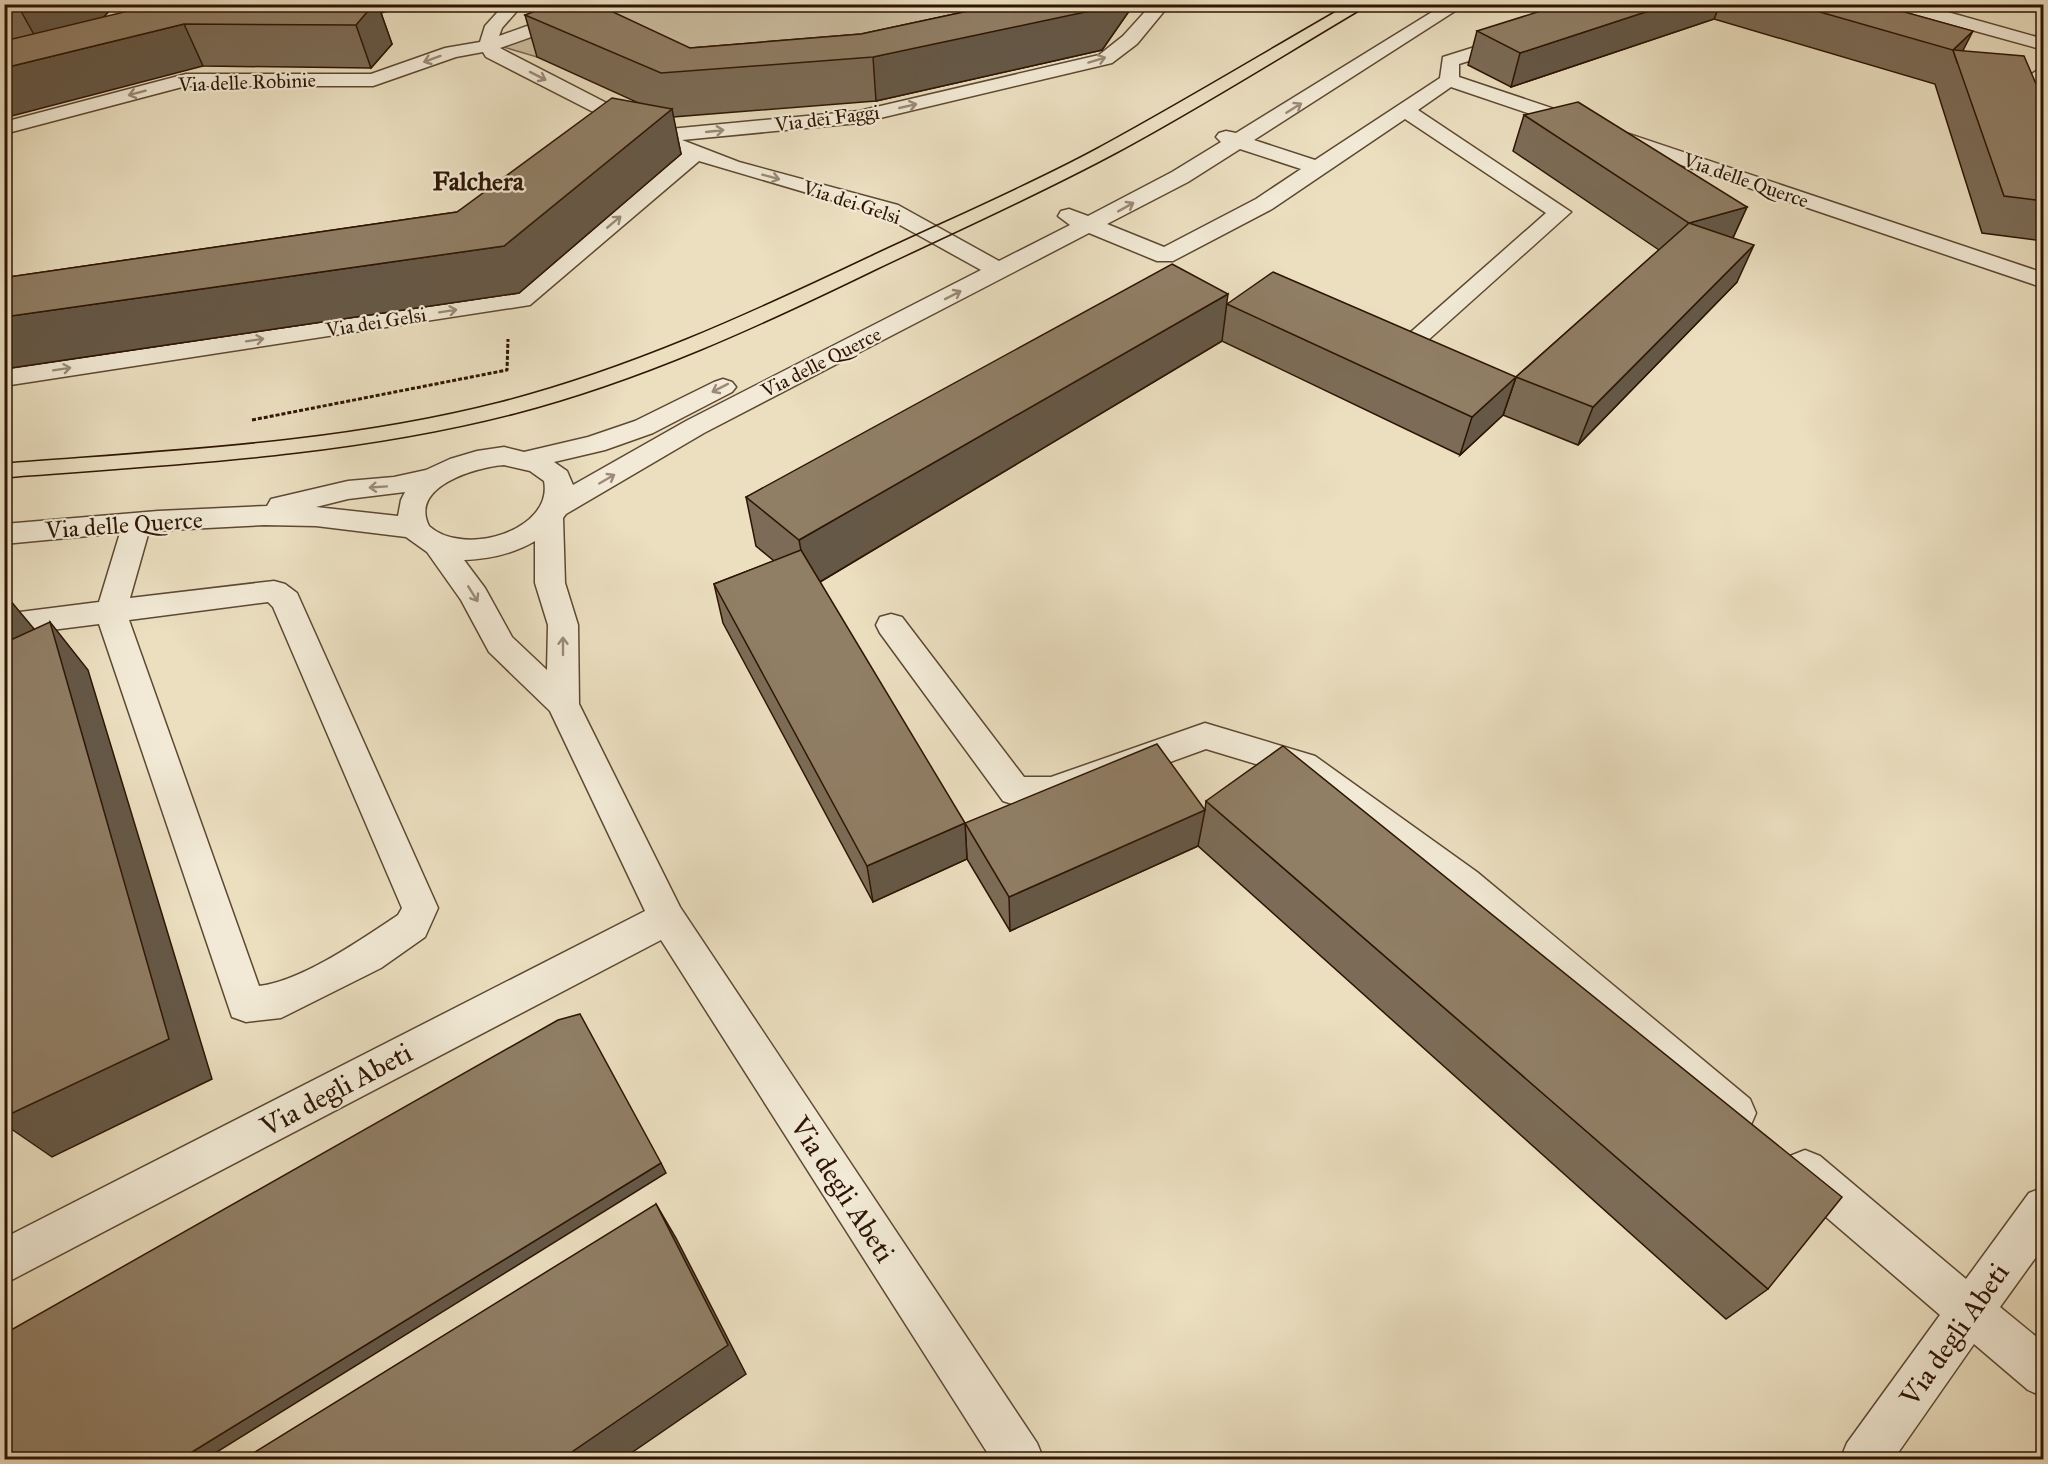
<svg xmlns="http://www.w3.org/2000/svg" width="2048" height="1464" font-family="'IM FELL Great Primer',serif">
<style>
.green{fill:#cbbda0;stroke:#7c6952;stroke-width:1.5}
.lines{fill:none;stroke-linecap:round;stroke-linejoin:round}
.minor-casing{stroke:#5d4832;stroke-width:3}
.path{stroke:#2e1503;stroke-width:3;stroke-dasharray:4 2;stroke-linecap:butt}
.minor{fill:#f2ead6;fill-rule:evenodd}
.tram{stroke:#2e1503;stroke-width:1.5}
.wall{fill:#7c6c57;stroke:#2e1503;stroke-width:1.5}
.shaded-wall{fill:#655847;stroke:#2e1503;stroke-width:1.5}
.building{fill:#907e65;stroke:#2e1503;stroke-width:1.5}
.oneway{stroke:#9a8a77}
.labels{text-anchor:middle;stroke-width:4.5;stroke-linejoin:round;paint-order:stroke}
.far-street-label{font-size:20px;fill:#2e1503;stroke:#f2ead6}
.street-label{font-size:24px;fill:#2e1503;stroke:#f2ead6}
.far-district-label{font-size:26px;font-weight:bold;fill:#2e1503;stroke:#f2ead6}
.near-street-label{font-size:28px;fill:#2e1503;stroke:#f2ead6}
</style>
<rect width="100%" height="100%" fill="#ebdfc0"/>
<filter id="stains"><feTurbulence type="fractalNoise" baseFrequency=".00333" numOctaves="4"/><feColorMatrix values="0 0 0 0 .2 0 0 0 0 .09 0 0 0 0 .02 0 0 0 .5 -.17"/></filter>
<radialGradient id="worn" r=".72"><stop offset=".6" stop-color="#630" stop-opacity="0"/><stop offset="1" stop-color="#630" stop-opacity=".3"/></radialGradient>
<path class="green" d="M625 5H1086L857 78 588 38 537 57 500 46Z"/>
<g class="lines">
<defs>
<g id="minor">
<path d="M505 4H523L502 28 499 36 589 4H615L613 8 500 48 659 130 859 111 1099 55 1123 36 1152 4H1170L1137 44 1112 63 859 123 682 140 739 162 898 205 999 261 1070 225 1058 216 1061 211 1069 209 1088 216 1172 172 1221 142 1216 137 1219 133 1226 131 1236 133 1445 4H1466L1254 140 1315 160 1440 78 1443 57 1513 35 1522 41 1520 45 1459 64V77L2044 273V288L1451 87 1418 110 1571 212 1416 351 1407 353 1398 351 1395 346 1546 213 1405 119 1272 209 1173 261H1157L1089 233 704 433 566 514 563 518 565 583 578 625 579 704 680 907 1037 1443 1044 1460H992L661 940 4 1284V1238L645 911 550 711 489 652 461 600 427 552 406 537 316 526 264 525 149 531 130 598 274 581 285 584 297 593 438 908 425 937 381 968 281 1018 246 1022 232 1017 99 624 4 636V614L99 602 120 533 4 544V524L158 511 267 506 271 499 348 481 394 477 426 470 450 459 477 451 504 447 524 452 588 437 635 421 714 382 723 379 732 382 736 387 732 392 653 433 605 450 554 462 567 471 573 485 686 421 981 270 882 215 699 161 530 305 4 386V370L515 294 682 154 650 141 486 57 483 52 456 57 373 86H186L4 134V122L186 74H371L445 48 480 42 485 26ZM1240 149 1301 169 1256 199 1164 247 1107 224 1188 182ZM504 465 530 471 544 481C554 530 464 558 429 526 409 486 477 467 504 465ZM405 492 401 500 398 516 316 507 348 499ZM535 541V583L548 625 547 670 512 637 485 588 464 560C489 559 513 554 535 541ZM268 602 273 607 402 908 398 915C362 939 302 981 259 986L129 620Z"/>
<path d="M1890 4H1919L2044 39V50L1892 8Z"/>
<path d="M2044 66V82L2030 92H2016L2013 88 2016 84Z"/>
<path d="M891 614 902 617 1024 777H1051L1205 723 1315 756 1477 872 1750 1099 1756 1113 1750 1127 1735 1133 1720 1127 1451 894 1292 775 1206 749 1052 805H1015L1003 801 880 633 876 625 880 617Z"/>
<path d="M1805 1150 1820 1156 1966 1279 2029 1193 2044 1187V1246L2000 1307 2044 1343V1397L2028 1390 1974 1344 1893 1460H1840L1847 1443 1940 1315 1790 1186 1784 1171 1790 1156Z"/>
</g>
</defs>
<use href="#minor" class="minor-casing"/>
<path class="path" d="M252 420 507 370 508 339"/>
<use href="#minor" class="minor"/>
<g class="tram">
<path d="M4 463C169 450 338 443 499 402 628 369 748 314 868 257 944 221 1023 188 1097 148 1182 102 1264 52 1348 4"/>
<path d="M4 478C175 465 349 457 515 414 642 381 761 326 878 269 958 231 1039 195 1117 153 1203 107 1286 54 1371 4"/>
</g>
</g>
<g class="wall">
<path d="M4 4H110L112 8 103 18 381 13 392 44 371 68 203 66 4 41Z"/>
<path d="M1001 4H1134L1102 50 876 101 673 117 681 154 519 293 4 369V273L9 277 457 212 641 104 537 57 525 15 690 48 861 34Z"/>
<path d="M1720 4H1876L1963 51 2043 100V241L1982 233 1935 84 1714 19Z"/>
<path d="M1714 19 1511 87 1468 65 1477 31Z"/>
<path d="M1524 115 1747 207 1733 238 1737 282 1578 445 1503 415 1516 377 1659 250 1513 151Z"/>
<path d="M1227 304 1516 377 1503 415 1460 455 1222 341 820 582 967 859 873 902 723 623 714 584 774 561 756 546 746 497Z"/>
<path d="M1206 801 1768 1289 1726 1319 1198 846 1010 931 967 859 965 823 1205 810Z"/>
</g>
<g class="shaded-wall">
<path d="M17 4H110L112 8 96 25 37 40Z"/>
<path d="M371 4H409L381 13 392 44 371 68 356 25Z"/>
<path d="M1106 4H1134L1102 50 876 101 873 57Z"/>
<path d="M1670 4H1720L1714 19 1511 87 1520 53Z"/>
<path d="M184 24 203 66 4 118V68Z"/>
<path d="M1973 31 1957 62 1953 50Z"/>
<path d="M672 109 681 154 519 293 4 369V317L504 246Z"/>
<path d="M1747 207 1730 244 1689 223Z"/>
<path d="M1754 245 1737 282 1578 445 1593 407Z"/>
<path d="M1228 294 1222 341 808 589 799 540Z"/>
<path d="M1516 377 1503 415 1460 455 1472 417Z"/>
<path d="M4 593 40 636 4 689Z"/>
<path d="M50 622 88 670 212 1079 52 1157 4 1124Z"/>
<path d="M1205 810 1198 846 1010 931 1009 897Z"/>
<path d="M965 823 967 859 873 902 867 866Z"/>
<path d="M661 1163 666 1173 204 1460H179Z"/>
<path d="M656 1204 676 1238 746 1374 621 1460H560Z"/>
</g>
<g class="building">
<path d="M157 4H374L356 25 184 24 4 68V41Z"/>
<path d="M553 4H596L690 48 861 34 1001 4H1106L1104 8 873 57 661 73 525 15Z"/>
<path d="M1563 4H1670L1520 53 1477 31Z"/>
<path d="M1792 4H1876L1973 31 1953 50 2024 56 2043 100V201L2004 196 1953 50Z"/>
<path d="M612 98 672 109 504 246 4 317V273L9 277 457 212Z"/>
<path d="M1578 102 1747 207 1689 223 1754 245 1593 407 1516 377 1689 223 1524 115Z"/>
<path d="M1172 264 1228 294 799 540 746 497Z"/>
<path d="M1273 272 1516 377 1472 417 1227 304Z"/>
<path d="M801 550 965 823 867 866 714 584Z"/>
<path d="M50 622 169 1039 4 1117V643Z"/>
<path d="M1157 744 1205 810 1009 897 965 823Z"/>
<path d="M1283 746 1842 1197 1768 1289 1206 801Z"/>
<path d="M580 1014 661 1163 179 1460H4V1334L558 1020Z"/>
<path d="M656 1204 728 1345 560 1460H242Z"/>
</g>
<defs><path id="oneway-shaft" d="M-6 0H5M1.5-3L5.5 0L1.5 3" fill="none" stroke-width="1.6" stroke-linecap="round" stroke-linejoin="round" transform="scale(1.5)"/></defs>
<g class="oneway">
<use href="#oneway-shaft" transform="translate(432 59) rotate(160)"/>
<use href="#oneway-shaft" transform="translate(1097 60) rotate(-17)"/>
<use href="#oneway-shaft" transform="translate(538 76) rotate(27)"/>
<use href="#oneway-shaft" transform="translate(137 93) rotate(165)"/>
<use href="#oneway-shaft" transform="translate(908 106) rotate(-13)"/>
<use href="#oneway-shaft" transform="translate(1294 108) rotate(-32)"/>
<use href="#oneway-shaft" transform="translate(715 131) rotate(-6)"/>
<use href="#oneway-shaft" transform="translate(771 177) rotate(15)"/>
<use href="#oneway-shaft" transform="translate(1126 207) rotate(-29)"/>
<use href="#oneway-shaft" transform="translate(614 222) rotate(-40)"/>
<use href="#oneway-shaft" transform="translate(953 295) rotate(-27)"/>
<use href="#oneway-shaft" transform="translate(448 311) rotate(-9)"/>
<use href="#oneway-shaft" transform="translate(255 340) rotate(-9)"/>
<use href="#oneway-shaft" transform="translate(62 369) rotate(-9)"/>
<use href="#oneway-shaft" transform="translate(720 388) rotate(153)"/>
<use href="#oneway-shaft" transform="translate(607 479) rotate(-30)"/>
<use href="#oneway-shaft" transform="translate(378 487) rotate(176)"/>
<use href="#oneway-shaft" transform="translate(473 594) rotate(58)"/>
<use href="#oneway-shaft" transform="translate(563 646) rotate(-90)"/>
</g>
<g class="labels">
<g class="far-street-label">
<text transform="translate(247 82) rotate(-2)" y="7">Via delle Robinie</text>
<text transform="translate(827 118) rotate(-7)" y="7">Via dei Faggi</text>
<text transform="translate(1746 180) rotate(19)" y="7">Via delle Querce</text>
<text transform="translate(852 202) rotate(18)" y="7">Via dei Gelsi</text>
<text transform="translate(376 322) rotate(-9)" y="7">Via dei Gelsi</text>
<text transform="translate(821 362) rotate(-27)" y="7">Via delle Querce</text>
</g>
<g class="street-label">
<text transform="translate(124 525) rotate(-4)" y="8">Via delle Querce</text>
</g>
<g class="far-district-label">
<text x="478" y="190">Falchera</text>
</g>
<g class="near-street-label">
<text transform="translate(336 1089) rotate(-28)" y="10">Via degli Abeti</text>
<text transform="translate(843 1189) rotate(57)" y="10">Via degli Abeti</text>
<text transform="translate(1954 1334) rotate(-55)" y="10">Via degli Abeti</text>
</g>
</g>
<rect width="2048" height="1464" fill="none" stroke="#ebdfc0" stroke-width="24"/>
<rect x="6" y="6" width="2036" height="1452" fill="none" stroke="#2e1503" stroke-width="3"/>
<rect x="12" y="12" width="2024" height="1440" fill="none" stroke="#2e1503" stroke-width="1.5"/>
<rect width="100%" height="100%" filter="url(#stains)"/>
<rect width="100%" height="100%" fill="url(#worn)"/>
</svg>
